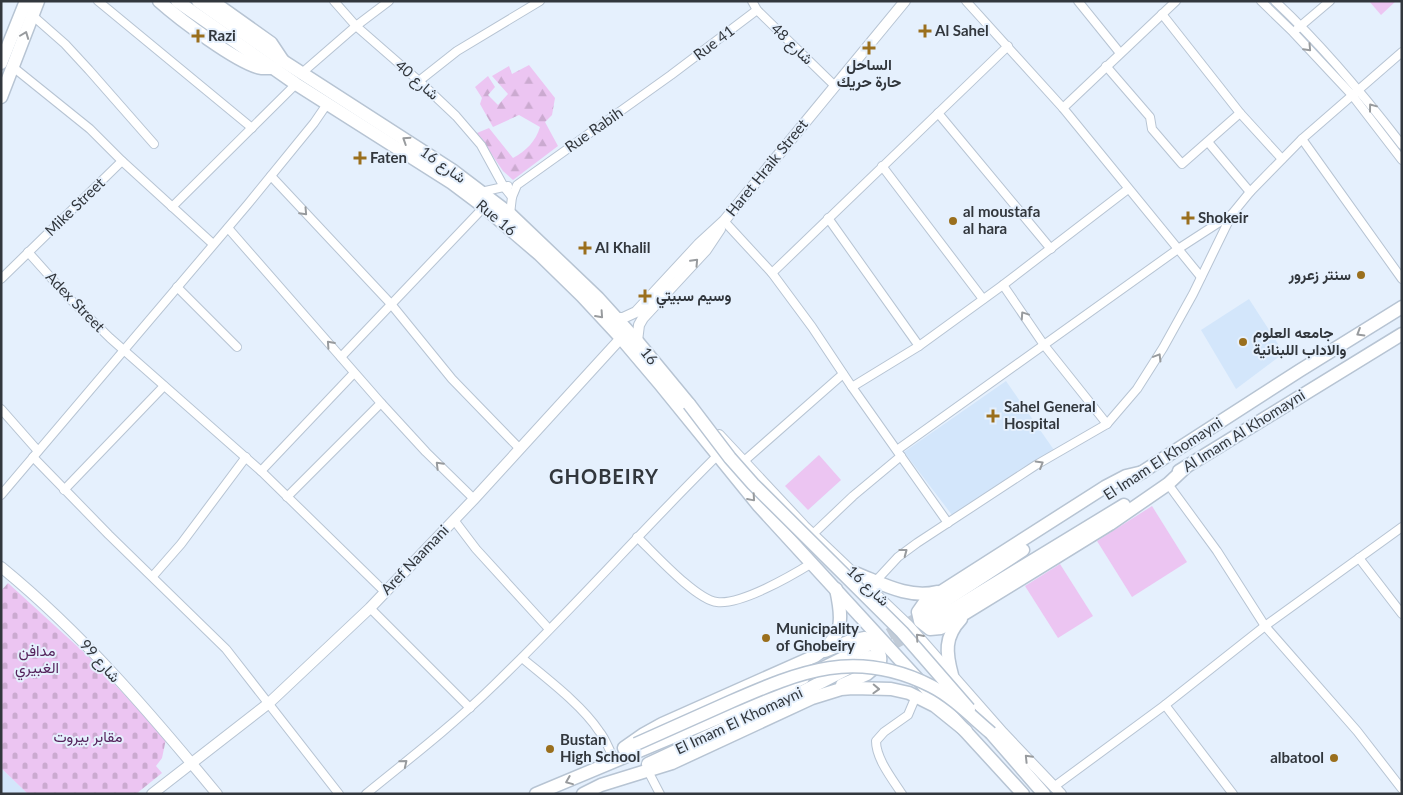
<svg xmlns="http://www.w3.org/2000/svg" width="1403" height="795" font-family="Lato,Vazirmatn,sans-serif">
<style>
.built{fill:#d3e6fb}
.forest{fill:url(#forest-firs)}
.cemetery{fill:url(#cemetery-stones)}
.pitch{fill:#ecc5f2}
.lines{fill:none;stroke-linecap:round;stroke-linejoin:round}
.trunk-tunnel{stroke:#c1cbd7;stroke-width:12;stroke-dasharray:12 6;stroke-linecap:butt}
.minor-casing{stroke:#b7c4d3;stroke-width:10}
.tertiary-casing{stroke:#b7c4d3;stroke-width:12}
.primary-casing{stroke:#b7c4d3;stroke-width:15}
.trunk-casing{stroke:#b7c4d3;stroke-width:15}
.minor{stroke:#fff;stroke-width:8}
.tertiary{stroke:#fff;stroke-width:10}
.primary{stroke:#fff;stroke-width:12}
.trunk{stroke:#fff;stroke-width:12}
.primary-bridge-casing{stroke:#b7c4d3;stroke-width:15;stroke-linecap:butt}
.trunk-bridge-casing{stroke:#b7c4d3;stroke-width:15;stroke-linecap:butt}
.primary-bridge{stroke:#fff;stroke-width:12}
.trunk-bridge{stroke:#fff;stroke-width:12}
.oneway{stroke:#989b9e}
.poi-dot{fill:#9a6f1d;stroke:#e5f0fd;stroke-width:2}
.labels{text-anchor:middle;stroke-width:4;stroke-linejoin:round;paint-order:stroke}
.poi-label{font-size:15px;font-weight:bold;fill:#32373d;stroke:#e5f0fd;text-anchor:start}
.street-label{font-size:15px;fill:#32373d;stroke:#e5f0fd}
.park-label{font-size:15px;fill:#54235c;stroke:#e5f0fd}
.district-label{font-size:20px;font-weight:bold;letter-spacing:1px;fill:#32373d;stroke:#e5f0fd}
</style>
<defs>
<pattern id="forest-firs" width="22" height="20" patternUnits="userSpaceOnUse" patternTransform="scale(1.25)"><rect width="22" height="20" fill="#ecc5f2"/><path d="M5 1l3.5 6h-7zM16 11l3.5 6h-7z" fill="#cbaad0"/></pattern>
<pattern id="cemetery-stones" width="16" height="16" patternUnits="userSpaceOnUse" patternTransform="scale(1.25)"><rect width="16" height="16" fill="#ecc5f2"/><path d="M2 7V4a2 2 0 0 1 4 0v3zM10 15v-3a2 2 0 0 1 4 0v3z" fill="#cbaad0"/></pattern>
</defs>
<rect width="100%" height="100%" fill="#e5f0fd"/>
<g class="built">
<path d="M1249 299 1284 353 1236 389 1201 330Z"/>
<path d="M1006 381 1054 450 952 515 904 452Z"/>
<path d="M1 768 28 794H1Z"/>
</g>
<path class="forest" d="M529 65 555 98 552 115 545 122 558 146 513 180 503 171 477 133 489 128 513 158C526 151 536 141 540 127L519 115 493 127 480 104 482 98 475 87 488 76 495 87 488 95 498 105 508 94 492 76 509 66 512 74Z"/>
<path class="cemetery" d="M8 583 89 657 166 739 162 758 156 766 162 773 136 794H28L1 768V591Z"/>
<g class="pitch">
<path d="M1369 1H1396L1381 15Z"/>
<path d="M819 455 841 480 808 510 785 486Z"/>
<path d="M1152 506 1187 562 1132 597 1097 541Z"/>
<path d="M1060 564 1093 616 1058 638 1025 586Z"/>
</g>
<g class="lines">
<g class="trunk-tunnel">
<path d="M873 643 925 614"/>
<path d="M879 652 916 631"/>
</g>
<defs>
<g id="minor">
<path d="M98 1 252 128"/>
<path d="M334 1 356 26 419 81 456 116 481 145 504 187 512 197"/>
<path d="M752 1 757 10 835 86"/>
<path d="M966 1 1063 108 1201 277"/>
<path d="M1078 1 1120 53"/>
<path d="M1261 1 1293 32 1352 95 1402 160"/>
<path d="M1275 1C1322 45 1363 94 1402 145"/>
<path d="M1162 14 1240 113 1282 159"/>
<path d="M32 15 65 44 89 70 154 144"/>
<path d="M1297 29 1330 1"/>
<path d="M1106 66 1150 117 1152 129 1182 164 1240 113"/>
<path d="M13 67 90 129 122 161 213 244"/>
<path d="M303 72 356 26 389 1"/>
<path d="M419 81 457 51 540 1"/>
<path d="M1063 108 1176 1"/>
<path d="M938 113 1051 249"/>
<path d="M1302 139 1402 279"/>
<path d="M1208 142 1250 192"/>
<path d="M882 166 983 299"/>
<path d="M271 176 391 304 452 379 520 449"/>
<path d="M481 192 508 186"/>
<path d="M172 207 296 84"/>
<path d="M510 214 512 197 517 185 671 75 757 10"/>
<path d="M828 218 919 346"/>
<path d="M724 221 772 273 812 327 852 387 948 523"/>
<path d="M228 228 381 403 426 452 474 499"/>
<path d="M28 252 70 299 110 338 261 471 385 592"/>
<path d="M772 273 1008 46"/>
<path d="M1 279 122 161"/>
<path d="M1003 285 1044 345 1107 424"/>
<path d="M177 287 237 347"/>
<path d="M341 357 484 207"/>
<path d="M852 387 919 346 1003 285 1128 189"/>
<path d="M1 409 38 451"/>
<path d="M897 450 1178 249 1232 214"/>
<path d="M33 457 109 535 226 649 339 794"/>
<path d="M743 462 843 374"/>
<path d="M261 471 354 373"/>
<path d="M1168 484 1217 551 1265 626 1357 731 1402 789"/>
<path d="M64 490 164 386"/>
<path d="M1 495 248 204 314 123 327 104"/>
<path d="M287 497 381 403"/>
<path d="M454 520 476 549 549 629"/>
<path d="M813 534 853 496 901 456"/>
<path d="M637 537C653 552 696 600 717 602 741 605 791 576 812 563"/>
<path d="M1359 558 1402 614"/>
<path d="M153 576 181 544 246 457"/>
<path d="M873 584 898 557 917 543 1036 465 1107 424 1137 389 1163 348 1193 294 1232 214 1250 192 1302 139 1402 52"/>
<path d="M370 608 470 708"/>
<path d="M522 658C546 678 582 705 599 731 605 738 608 747 612 755"/>
<path d="M1165 705 1233 794"/>
<path d="M648 771 660 794"/>
<path d="M1055 786 1165 705 1265 626 1402 527"/>
<path d="M366 794C409 759 453 725 493 686 570 612 641 531 717 456"/>
<path d="M902 794C893 780 876 759 876 741L884 732 908 715 916 696"/>
</g>
<g id="tertiary">
<path d="M616 318H623L636 312 699 244 724 221 905 1"/>
<path d="M637 341 639 325 643 318 706 250 720 229"/>
<path d="M719 435 804 526 908 625 1003 733 1061 794"/>
<path d="M1 567C82 633 151 714 217 794"/>
<path d="M152 794 269 703 370 608 474 499 621 338"/>
</g>
<g id="primary">
<path d="M177 1 296 84 452 183 484 207 539 254 582 296 621 338 660 384 759 506 1023 794"/>
<path d="M198 1 283 61 452 170 510 214 598 298 637 341 689 404"/>
<path d="M991 733 1044 794"/>
</g>
<g id="trunk">
<path d="M159 1C178 18 237 63 261 68 265 68 269 68 273 68"/>
<path d="M212 1 271 43 283 61"/>
<path d="M1 63 26 1"/>
<path d="M1 97 38 1"/>
<path d="M1179 471 1402 334"/>
<path d="M1143 472 1126 476 1105 487 925 602 918 612 920 621 930 629 941 628 1110 524 1168 484 1186 467"/>
<path d="M1136 476 1299 371 1402 307"/>
<path d="M855 573C881 583 908 599 937 592"/>
<path d="M925 614 1023 550"/>
<path d="M932 622 1124 505"/>
<path d="M825 651 850 641 865 638C874 643 882 653 880 663L867 674 842 685"/>
<path d="M821 669 865 647"/>
<path d="M952 675C946 653 944 637 961 619"/>
<path d="M624 748 644 734 662 724 815 656C844 636 843 621 836 589"/>
<path d="M648 764 802 692 870 657"/>
<path d="M536 794 749 705 803 678"/>
<path d="M583 794 601 785 672 763 812 698 841 689 853 688 891 689 909 693 935 706 966 731"/>
</g>
</defs>
<use href="#minor" class="minor-casing"/>
<use href="#tertiary" class="tertiary-casing"/>
<use href="#primary" class="primary-casing"/>
<use href="#trunk" class="trunk-casing"/>
<use href="#minor" class="minor"/>
<use href="#tertiary" class="tertiary"/>
<use href="#primary" class="primary"/>
<use href="#trunk" class="trunk"/>
<defs>
<path id="primary-bridge" d="M689 404 730 458 753 484 902 632 969 709"/>
<path id="trunk-bridge" d="M636 744C668 730 699 716 730 702 801 671 856 648 931 686 953 697 972 717 991 733"/>
</defs>
<use href="#primary-bridge" class="primary-bridge-casing"/>
<use href="#trunk-bridge" class="trunk-bridge-casing"/>
<use href="#primary-bridge" class="primary-bridge"/>
<use href="#trunk-bridge" class="trunk-bridge"/>
</g>
<defs><path id="oneway-chevron" d="M-2-3.5L2.5 0L-2 3.5" fill="none" stroke-width="1.6" stroke-linecap="round" stroke-linejoin="round" transform="scale(1.25)"/></defs>
<g class="oneway">
<use href="#oneway-chevron" transform="translate(25 35) rotate(-69)"/>
<use href="#oneway-chevron" transform="translate(1308 48) rotate(47)"/>
<use href="#oneway-chevron" transform="translate(1372 107) rotate(-127)"/>
<use href="#oneway-chevron" transform="translate(406 140) rotate(-147)"/>
<use href="#oneway-chevron" transform="translate(304 212) rotate(47)"/>
<use href="#oneway-chevron" transform="translate(695 262) rotate(-47)"/>
<use href="#oneway-chevron" transform="translate(600 315) rotate(48)"/>
<use href="#oneway-chevron" transform="translate(1024 315) rotate(-124)"/>
<use href="#oneway-chevron" transform="translate(1360 333) rotate(149)"/>
<use href="#oneway-chevron" transform="translate(330 344) rotate(-132)"/>
<use href="#oneway-chevron" transform="translate(1158 357) rotate(-59)"/>
<use href="#oneway-chevron" transform="translate(1040 464) rotate(-31)"/>
<use href="#oneway-chevron" transform="translate(439 465) rotate(-135)"/>
<use href="#oneway-chevron" transform="translate(752 498) rotate(49)"/>
<use href="#oneway-chevron" transform="translate(904 552) rotate(-37)"/>
<use href="#oneway-chevron" transform="translate(919 637) rotate(-131)"/>
<use href="#oneway-chevron" transform="translate(876 689) rotate(2)"/>
<use href="#oneway-chevron" transform="translate(1028 758) rotate(-134)"/>
<use href="#oneway-chevron" transform="translate(404 763) rotate(-39)"/>
<use href="#oneway-chevron" transform="translate(569 781) rotate(158)"/>
</g>
<g class="poi-dot">
<path d="M922.5 23.5h5v5h5v5h-5v5h-5v-5h-5v-5h5z"/>
<path d="M195.5 28.5h5v5h5v5h-5v5h-5v-5h-5v-5h5z"/>
<path d="M866.5 40.5h5v5h5v5h-5v5h-5v-5h-5v-5h5z"/>
<path d="M357.5 150.5h5v5h5v5h-5v5h-5v-5h-5v-5h5z"/>
<path d="M1185.5 210.5h5v5h5v5h-5v5h-5v-5h-5v-5h5z"/>
<circle cx="953" cy="221" r="5"/>
<path d="M582.5 240.5h5v5h5v5h-5v5h-5v-5h-5v-5h5z"/>
<circle cx="1361" cy="275" r="5"/>
<path d="M642.5 288.5h5v5h5v5h-5v5h-5v-5h-5v-5h5z"/>
<circle cx="1243" cy="342" r="5"/>
<path d="M990.5 408.5h5v5h5v5h-5v5h-5v-5h-5v-5h5z"/>
<circle cx="766" cy="638" r="5"/>
<circle cx="550" cy="749" r="5"/>
<circle cx="1334" cy="758" r="5"/>
</g>
<g class="labels">
<g class="poi-label">
<text x="935" y="36">Al Sahel</text>
<text x="208" y="41">Razi</text>
<text x="869" y="70" text-anchor="middle">الساحل<tspan x="869" dy="17">حارة حريك</tspan></text>
<text x="370" y="163">Faten</text>
<text x="963" y="217">al moustafa<tspan x="963" dy="17">al hara</tspan></text>
<text x="1198" y="223">Shokeir</text>
<text x="595" y="253">Al Khalil</text>
<text x="1351" y="280" text-anchor="end">سنتر زعرور</text>
<text x="656" y="301">وسيم سبيتي</text>
<text x="1253" y="338">جامعه العلوم<tspan x="1253" dy="17">والاداب اللبنانية</tspan></text>
<text x="1004" y="412">Sahel General<tspan x="1004" dy="17">Hospital</tspan></text>
<text x="776" y="634">Municipality<tspan x="776" dy="17">of Ghobeiry</tspan></text>
<text x="560" y="745">Bustan<tspan x="560" dy="17">High School</tspan></text>
<text x="1324" y="763" text-anchor="end">albatool</text>
</g>
<g class="street-label">
<text transform="translate(714 43) rotate(-37)" y="5">Rue 41</text>
<text transform="translate(792 44) rotate(44)" y="5">شارع 48</text>
<text transform="translate(417 80) rotate(41)" y="5">شارع 40</text>
<text transform="translate(594 130) rotate(-35)" y="5">Rue Rabih</text>
<text transform="translate(443 165) rotate(35)" y="5">شارع 16</text>
<text transform="translate(767 168) rotate(-51)" y="5">Haret Hraik Street</text>
<text transform="translate(75 207) rotate(-44)" y="5">Mike Street</text>
<text transform="translate(496 218) rotate(40)" y="5">Rue 16</text>
<text transform="translate(75 302) rotate(46)" y="5">Adex Street</text>
<text transform="translate(649 356) rotate(51)" y="5">16</text>
<text transform="translate(1244 431) rotate(-32)" y="5">Al Imam Al Khomayni</text>
<text transform="translate(1163 459) rotate(-33)" y="5">El Imam El Khomayni</text>
<text transform="translate(415 560) rotate(-46)" y="5">Aref Naamani</text>
<text transform="translate(868 586) rotate(43)" y="5">شارع 16</text>
<text transform="translate(100 661) rotate(48)" y="5">شارع 99</text>
<text transform="translate(739 721) rotate(-25)" y="5">El Imam El Khomayni</text>
</g>
<g class="park-label">
<text x="37" y="656">مدافن<tspan x="37" dy="17">الغبيري</tspan></text>
<text x="88" y="742">مقابر بيروت</text>
</g>
<g class="district-label">
<text x="604" y="484">GHOBEIRY</text>
</g>
</g>
<rect width="1403" height="795" fill="none" stroke="#32373d" stroke-width="5"/>
</svg>
